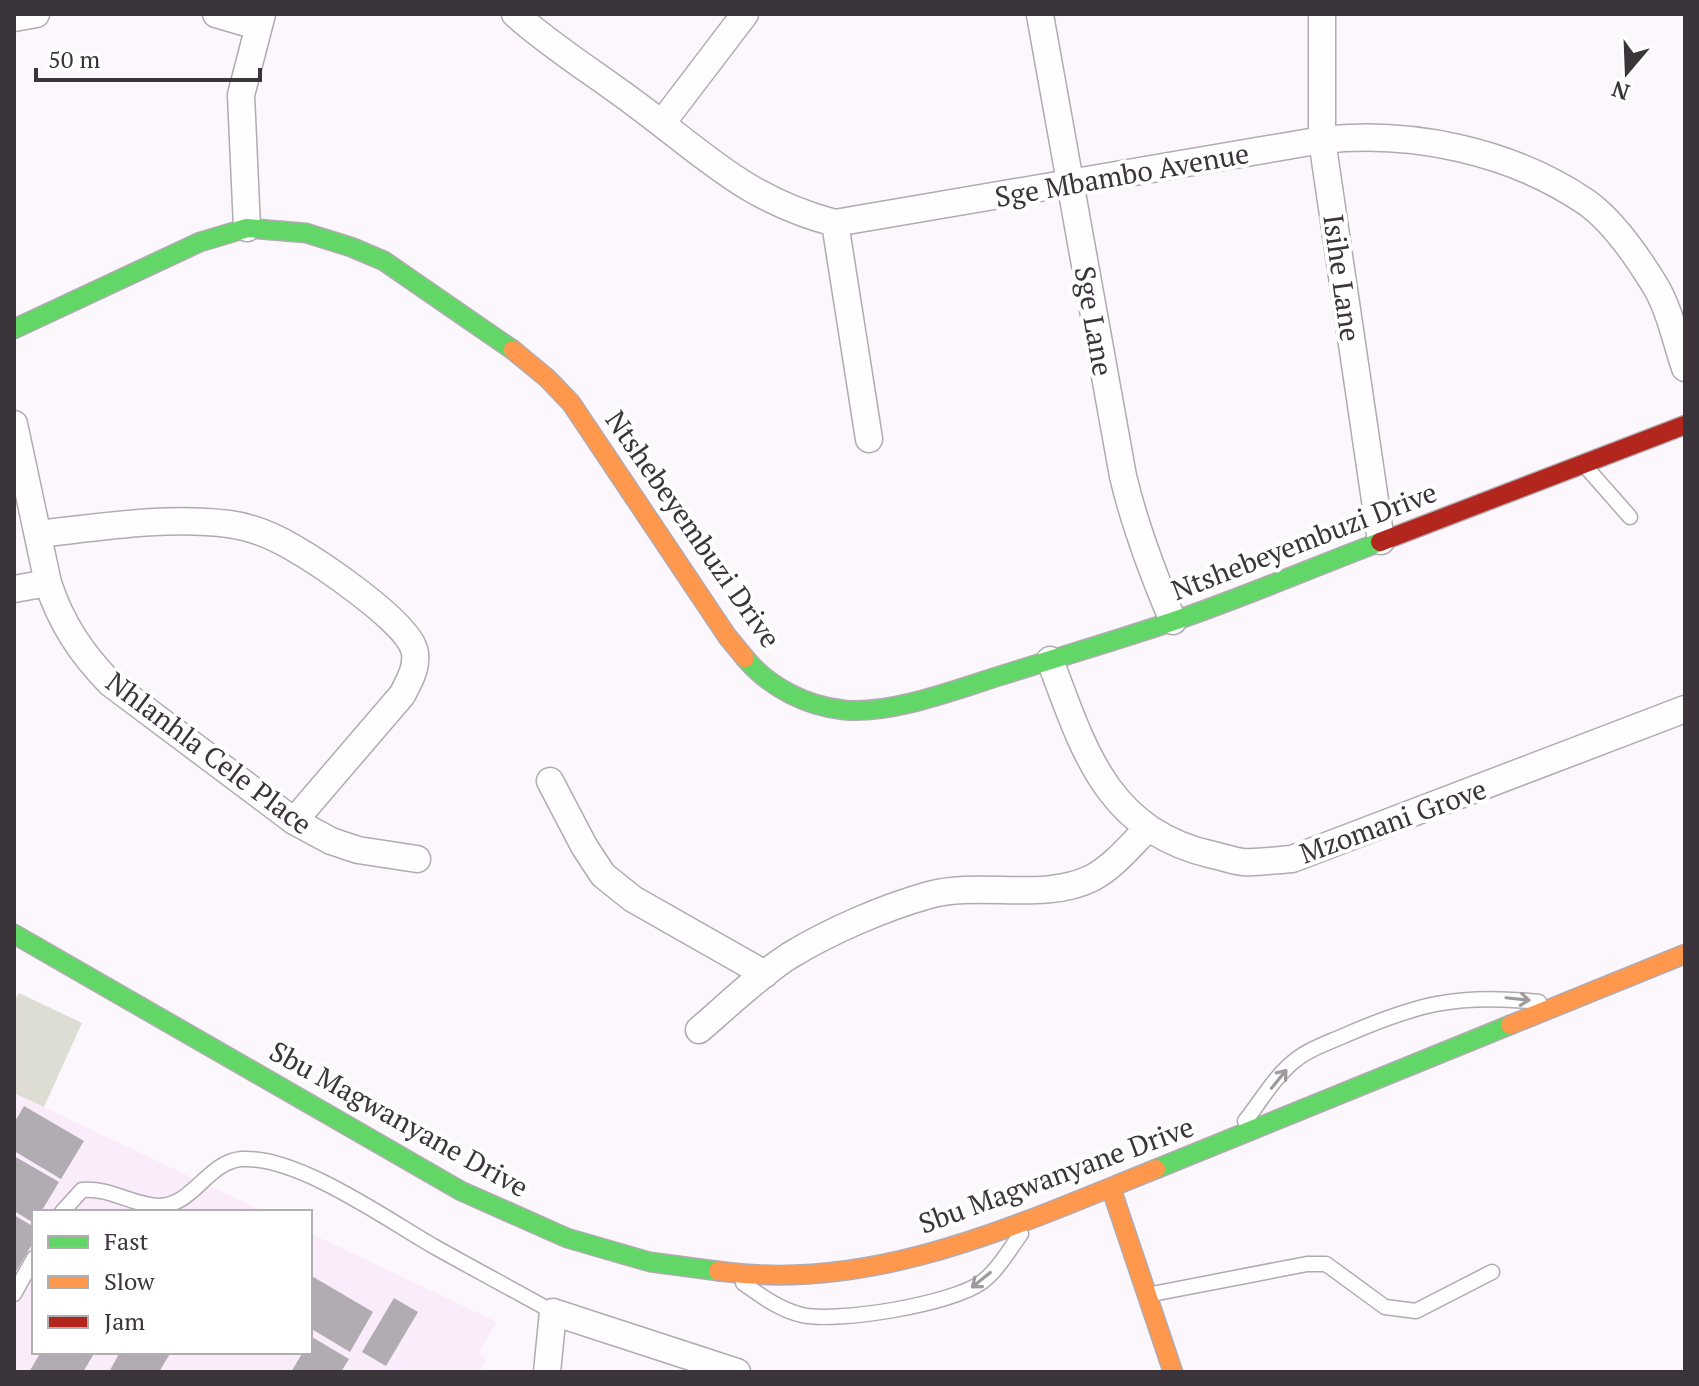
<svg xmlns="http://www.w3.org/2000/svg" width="1699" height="1386" font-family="'PT Serif',serif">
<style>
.built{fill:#fbecfb}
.green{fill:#deddd3}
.building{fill:#b1acb1}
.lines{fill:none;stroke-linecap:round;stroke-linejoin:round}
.lane-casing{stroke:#b0abb0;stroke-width:17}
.street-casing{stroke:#b0abb0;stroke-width:29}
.fast-casing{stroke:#b0abb0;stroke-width:21}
.slow-casing{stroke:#b0abb0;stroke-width:21}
.jam-casing{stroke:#b0abb0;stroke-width:21}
.lane{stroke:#fffeff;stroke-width:14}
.street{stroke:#fffeff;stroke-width:26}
.fast{stroke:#63d668;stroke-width:18}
.slow{stroke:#ff974d;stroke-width:18}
.jam{stroke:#b3261e;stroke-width:18}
.oneway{stroke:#9d999d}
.labels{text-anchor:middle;stroke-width:8;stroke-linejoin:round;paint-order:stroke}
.street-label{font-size:28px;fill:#3b343b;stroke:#fff}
</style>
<rect width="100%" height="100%" fill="#fcf7fc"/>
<path class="built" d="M14 1093 265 1212H34V1352H310V1233L497 1322 478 1352 487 1360 478 1372H14Z"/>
<path class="green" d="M19 993 82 1023 44 1107 14 1093V1001Z"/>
<g class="building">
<path d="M24 1106 84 1141 61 1179 14 1151V1123Z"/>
<path d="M14 1156 59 1182 41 1212H34V1223L14 1211Z"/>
<path d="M14 1215 34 1227V1241L14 1275Z"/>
<path d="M310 1275 373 1312 350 1352 310 1328Z"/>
<path d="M394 1298 418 1312 386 1366 362 1352Z"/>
<path d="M312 1337 349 1359 341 1372H291L303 1352H310Z"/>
<path d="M41 1352H95L83 1372H29Z"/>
<path d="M120 1352H171L159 1372H109Z"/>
</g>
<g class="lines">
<defs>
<g id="lane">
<path d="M1586 467 1630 517"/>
<path d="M1245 1121C1261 1101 1276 1074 1297 1059 1309 1049 1327 1043 1341 1037 1416 1004 1457 993 1539 1002"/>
<path d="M62 1212 82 1190C109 1187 132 1205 159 1206 193 1206 208 1161 242 1159 298 1156 386 1219 435 1247 474 1269 514 1290 553 1312"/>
<path d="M743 1283C761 1296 780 1310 802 1315 838 1323 953 1304 982 1282 998 1270 1009 1250 1021 1234"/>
<path d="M14 1294 34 1258"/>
<path d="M1147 1295 1307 1264H1326L1385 1307 1416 1311 1492 1272"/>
</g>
<g id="street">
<path d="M216 14 257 26"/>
<path d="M515 14C551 46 594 73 633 102 704 154 746 200 835 223L1322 140C1411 130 1511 151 1586 202 1613 221 1639 259 1656 287 1670 311 1676 342 1685 368"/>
<path d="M1322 14V140L1381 541"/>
<path d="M1040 15 1123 476C1135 527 1153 574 1173 621"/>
<path d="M14 18 36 14"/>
<path d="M662 123 745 14"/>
<path d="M835 223 869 439"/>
<path d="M247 228 241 95 262 14"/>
<path d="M14 424 48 583C61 623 81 653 110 683L294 821 331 841 358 850 417 859"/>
<path d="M39 534C101 527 168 516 229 524 252 527 273 536 292 547 320 563 405 620 414 649 419 665 409 682 402 695L294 821"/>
<path d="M14 589 48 583"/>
<path d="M1050 660C1084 751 1107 831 1213 855 1223 857 1233 861 1243 862 1259 863 1276 860 1292 859L1685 709"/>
<path d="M550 781 584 846 603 875 633 899 765 974"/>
<path d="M699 1030C728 1005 757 977 789 956 830 931 883 908 929 895 980 881 1044 902 1092 878 1113 867 1130 846 1147 829"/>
<path d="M547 1372 553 1312 737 1372"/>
</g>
<g id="fast">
<path d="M14 329 200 242 247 228 306 233 351 247 384 261 513 350"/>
<path d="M745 658C769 687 806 706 844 710 893 715 962 687 1009 673 1063 656 1117 640 1171 622 1242 598 1311 568 1380 542"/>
<path d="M14 934 461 1191 567 1238 650 1262 718 1271"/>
<path d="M1156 1169 1510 1025"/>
</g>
<g id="slow">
<path d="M513 350 547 378 571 403 727 636 745 658"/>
<path d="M1510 1025 1685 954"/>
<path d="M1111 1188 1173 1372"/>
<path d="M718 1271C873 1293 1016 1225 1156 1169"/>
</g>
<path id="jam" d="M1380 542 1685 425"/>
</defs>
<use href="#lane" class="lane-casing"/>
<use href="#street" class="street-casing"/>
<use href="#fast" class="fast-casing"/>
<use href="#slow" class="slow-casing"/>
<use href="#jam" class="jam-casing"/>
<use href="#lane" class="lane"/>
<use href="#street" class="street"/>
<use href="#fast" class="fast"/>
<use href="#slow" class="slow"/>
<use href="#jam" class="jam"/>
</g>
<defs><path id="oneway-shaft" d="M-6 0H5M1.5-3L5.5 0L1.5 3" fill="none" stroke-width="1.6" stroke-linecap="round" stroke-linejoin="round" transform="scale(2)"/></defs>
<g class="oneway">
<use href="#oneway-shaft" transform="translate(1518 999) rotate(6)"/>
<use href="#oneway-shaft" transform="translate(1279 1079) rotate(-51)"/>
<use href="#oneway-shaft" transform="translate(981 1280) rotate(141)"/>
</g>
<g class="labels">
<g class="street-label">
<text transform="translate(1122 175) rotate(-10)" y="10">Sge Mbambo Avenue</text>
<text transform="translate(1342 278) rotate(82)" y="10">Isihe Lane</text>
<text transform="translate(1094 321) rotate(80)" y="10">Sge Lane</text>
<text transform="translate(693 529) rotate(55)" y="10">Ntshebeyembuzi Drive</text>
<text transform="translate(1304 541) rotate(-21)" y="10">Ntshebeyembuzi Drive</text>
<text transform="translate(209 753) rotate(37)" y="10">Nhlanhla Cele Place</text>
<text transform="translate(1393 821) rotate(-20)" y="10">Mzomani Grove</text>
<text transform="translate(399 1119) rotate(29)" y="10">Sbu Magwanyane Drive</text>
<text transform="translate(1056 1175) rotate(-20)" y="10">Sbu Magwanyane Drive</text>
</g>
</g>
<rect width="1699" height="1386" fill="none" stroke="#3b343b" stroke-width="32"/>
<rect x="32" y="1210" width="280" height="144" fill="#ffffff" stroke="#b1aeb1" stroke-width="2"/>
<rect x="48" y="1236" width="40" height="12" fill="#63d668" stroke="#b1aeb1" stroke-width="2"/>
<text x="104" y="1250" font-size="24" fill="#3b343b">Fast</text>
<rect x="48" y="1276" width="40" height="12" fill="#ff974d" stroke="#b1aeb1" stroke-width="2"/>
<text x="104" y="1290" font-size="24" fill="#3b343b">Slow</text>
<rect x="48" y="1316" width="40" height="12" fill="#b3261e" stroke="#b1aeb1" stroke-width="2"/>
<text x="104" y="1330" font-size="24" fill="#3b343b">Jam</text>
<g transform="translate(1627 72) rotate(199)" stroke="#ffffff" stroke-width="6" paint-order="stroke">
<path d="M0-6L14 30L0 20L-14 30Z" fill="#3b343b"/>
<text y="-12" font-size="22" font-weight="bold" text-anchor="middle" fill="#3b343b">N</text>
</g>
<path d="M36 68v12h224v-12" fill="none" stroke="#3b343b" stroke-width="4"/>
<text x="48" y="68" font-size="24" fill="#3b343b" stroke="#ffffff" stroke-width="6" paint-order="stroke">50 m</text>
</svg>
